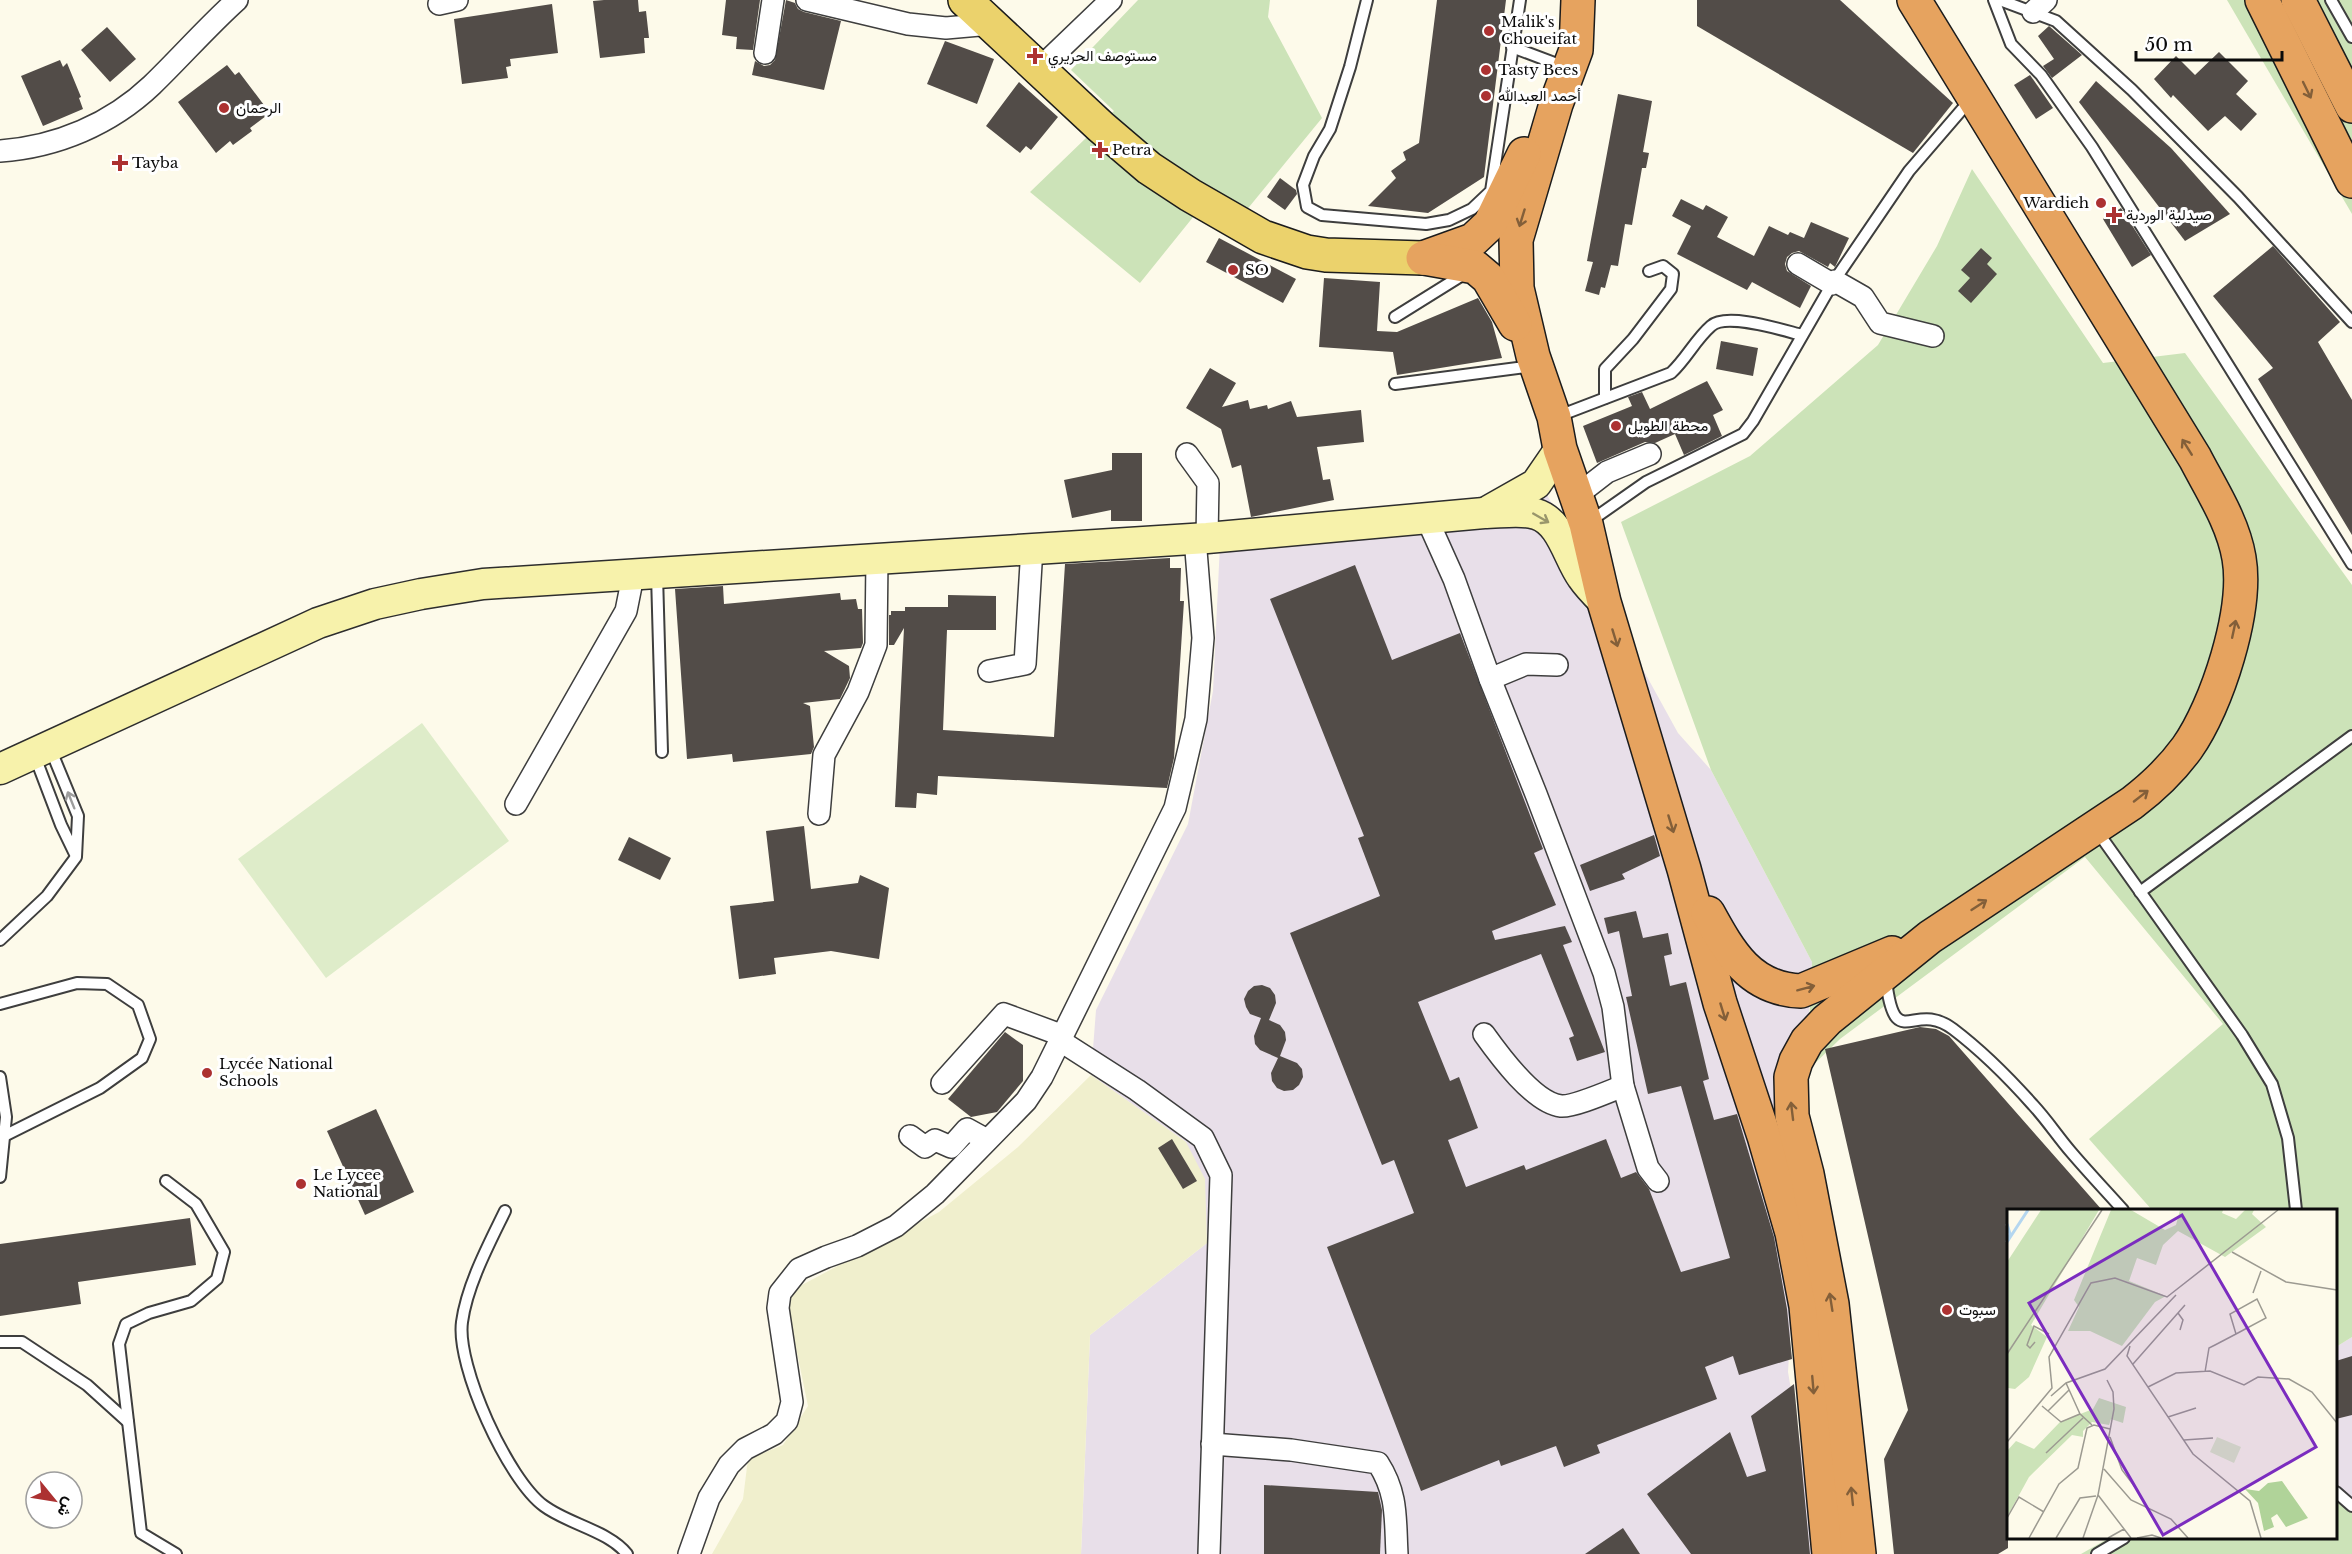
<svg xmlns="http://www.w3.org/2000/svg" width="2352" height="1554" font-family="'Libre Baskerville',Vazirmatn,serif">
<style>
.industrial{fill:#e8dfe9}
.farmland{fill:#f0efcd}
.green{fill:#cce3b8}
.pitch{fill:#deecc9}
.building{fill:#524c48}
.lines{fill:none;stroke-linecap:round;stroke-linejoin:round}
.lane-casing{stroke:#3e3e3e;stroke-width:14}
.street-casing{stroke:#3e3e3e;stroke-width:24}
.secondary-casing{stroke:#2d2d2d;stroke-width:33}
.primary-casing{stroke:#1c1c1c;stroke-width:36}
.highway-casing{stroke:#1c1c1c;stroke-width:36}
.lane{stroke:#fff;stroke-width:10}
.street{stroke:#fff;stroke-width:21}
.secondary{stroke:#f7f2ab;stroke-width:30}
.primary{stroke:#ebd26c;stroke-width:33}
.highway{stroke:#e6a35f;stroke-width:33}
.oneway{stroke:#835f39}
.oneway2{stroke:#99966b}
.oneway3{stroke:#9d9d9d}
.poi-dot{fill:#ac3131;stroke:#fff;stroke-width:2}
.labels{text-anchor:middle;stroke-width:6;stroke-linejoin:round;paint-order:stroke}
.poi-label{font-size:15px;fill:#0b0b0b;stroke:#fff;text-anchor:start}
.inset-river{fill:none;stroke:#b4d6ef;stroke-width:3}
.inset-road{fill:none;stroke:#9c9a91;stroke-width:1.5}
.view{fill:#7b2cbf;fill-opacity:0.15;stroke:#7b2cbf;stroke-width:3}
.inset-edge{fill:none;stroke:#0b0b0b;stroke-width:3}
</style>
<rect width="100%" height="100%" fill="#fdfaea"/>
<g class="industrial">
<path d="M1547 495 1678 733 1711 770 1812 962 1788 1372 1819 1554H1081L1090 1335 1207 1243 1186 1142 1091 1075 1096 1010 1188 824 1213 691 1220 544Z"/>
<path d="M2352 1337V1508L2336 1492V1347Z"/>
</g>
<path class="farmland" d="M1091 1075 1186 1142 1205 1179 1207 1243 1090 1335 1081 1554H712L743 1499 748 1459 783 1445 808 1406 785 1294 939 1212 1018 1147Z"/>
<g class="green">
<path d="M1138 0H1270L1268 17 1322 118 1245 212 1202 206 1140 283 1030 192 1114 111 1071 70Z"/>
<path d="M2227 0H2352V214Z"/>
<path d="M1972 169 2103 363 2185 353 2352 585V1337L2336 1347V1210H2152L2089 1139 2223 1024 2085 857 1840 1039 1807 1071 1812 962 1711 770 1621 522 1750 456 1878 345 1937 246Z"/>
<path d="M2336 1492 2352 1508V1554H2081L2109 1538H2336Z"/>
</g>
<path class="pitch" d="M422 723 509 841 326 978 238 859Z"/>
<g class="building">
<path d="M604 0H638L639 12 646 11 649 38H644L645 53 600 58 593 1Z"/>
<path d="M726 0H760L753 50 736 49 737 37 722 35Z"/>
<path d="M786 0 795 3 798 9 804 12 841 21 824 90 752 75 755 61 764 66 770 65 775 60Z"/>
<path d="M1437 0H1506L1484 177 1428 213 1368 206 1396 178 1391 171 1406 160 1403 152 1419 143Z"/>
<path d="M1697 0H1840L1953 103 1913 153 1697 26Z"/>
<path d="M552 4 558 53 510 59 511 66 506 67 508 78 462 84 454 19Z"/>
<path d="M2049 26 2082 55 2052 78 2043 66 2054 59 2038 36Z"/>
<path d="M107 27 136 59 110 82 81 50Z"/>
<path d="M945 41 994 59 977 104 927 84Z"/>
<path d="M2219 52 2248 81 2236 94 2257 114 2241 131 2225 116 2208 131 2173 95 2171 98 2154 79 2176 56 2195 75Z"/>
<path d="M60 60 63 67 67 63 81 97 79 98 83 109 43 126 21 76Z"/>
<path d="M227 65 235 75 239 72 270 113 250 128 252 131 233 145 230 141 216 153 178 102Z"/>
<path d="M2030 75 2053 108 2036 119 2014 85Z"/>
<path d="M2096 81 2171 148 2230 214 2185 241 2079 102Z"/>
<path d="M1019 82 1058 117 1031 150 1026 146 1020 153 986 126Z"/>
<path d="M1618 94 1652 101 1643 152 1649 153 1646 168H1642L1632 225 1625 224 1618 266 1611 265 1605 288 1601 287 1599 295 1585 291 1593 262 1587 261Z"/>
<path d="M1280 178 1296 190 1297 194 1285 210 1267 197Z"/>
<path d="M1681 199 1703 210 1706 205 1728 217 1717 237 1754 256 1769 226 1788 235 1790 232 1804 238 1811 222 1849 238 1835 267 1830 263 1828 267 1799 251 1792 253 1787 257 1785 264 1787 271 1811 286 1800 308 1752 282 1747 290 1677 254 1691 226 1672 216Z"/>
<path d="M2121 208 2151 255 2132 267 2103 219Z"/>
<path d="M1219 238 1296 279 1283 303 1206 262Z"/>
<path d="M2273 246 2340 322 2318 342 2352 400V535L2258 379 2273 368 2213 296Z"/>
<path d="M1981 248 1992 258 1987 264 1997 274 1971 303 1958 291 1970 278 1961 270Z"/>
<path d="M1324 278 1380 282 1377 331 1397 332 1478 298 1492 322 1502 358 1397 375 1393 352 1319 347Z"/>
<path d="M1721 341 1758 348 1753 376 1716 369Z"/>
<path d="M1210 368 1236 383 1222 407 1248 400 1250 409 1267 405 1268 409 1291 401 1297 417 1361 410 1364 442 1317 447 1323 480 1330 479 1334 500 1251 517 1241 465 1232 468 1221 429 1186 408Z"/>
<path d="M1707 381 1723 410 1713 415 1722 436 1684 455 1675 434 1655 443 1645 442 1597 463 1583 426 1632 406 1628 397 1642 392 1650 409Z"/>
<path d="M1112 453H1142V521H1111V510L1072 518 1064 480 1112 470Z"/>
<path d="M1170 558V568H1181L1180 601H1184L1174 758 1167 788 938 776 937 795 917 793 916 808 895 807 904 628 894 645H889V615H891V611H905V607H948V595L996 596V630H947L943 730 1054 737 1065 564Z"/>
<path d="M1355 565 1392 660 1460 633 1543 849 1534 853 1556 905 1492 931 1495 940 1565 926 1572 942 1563 945 1605 1052 1577 1061 1569 1038 1574 1036 1541 954 1418 1002 1450 1081 1459 1077 1478 1128 1448 1140 1466 1187 1524 1165 1526 1170 1606 1139 1621 1178 1636 1172 1649 1189 1681 1272 1730 1258 1681 1086 1648 1094 1626 997 1632 996 1619 931 1608 934 1604 918 1636 911 1643 938 1668 933 1672 954 1664 956 1670 986 1686 982 1709 1079 1703 1081 1714 1120 1737 1114 1774 1237 1787 1309 1792 1359 1739 1375 1733 1356 1705 1367 1717 1399 1597 1445 1600 1453 1564 1467 1556 1446 1501 1466 1499 1460 1421 1491 1327 1247 1414 1213 1394 1160 1382 1165 1290 933 1380 896 1358 838 1364 836 1270 599Z"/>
<path d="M723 586 724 604 840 593 841 600 856 599 858 609H862L863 643 861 648 824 651 849 666 850 678 840 699 803 703 810 706 814 747 811 754 733 762 732 754 687 759 675 589Z"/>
<path d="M804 826 811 889 858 883 860 875 889 888 879 959 831 951 774 958 776 974 739 979 730 906 774 901 766 831Z"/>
<path d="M1654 835 1660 856 1622 874 1625 879 1590 891 1580 865Z"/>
<path d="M629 837 671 858 660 880 618 860Z"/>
<path d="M1262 985 1270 988 1275 995 1276 1003 1269 1020 1280 1025 1285 1032 1286 1040 1280 1056 1297 1063 1302 1069 1303 1077 1299 1085 1293 1090 1284 1091 1277 1088 1272 1081 1271 1073 1278 1058 1260 1050 1255 1044 1254 1036 1261 1018 1250 1014 1246 1007 1244 999 1248 991 1254 986Z"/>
<path d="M1920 1027 1936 1029 1949 1036 2102 1210H2008V1548L1998 1554H1894L1884 1459 1908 1410 1825 1049Z"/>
<path d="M1005 1032 1023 1045V1081L997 1112 971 1117 948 1099Z"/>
<path d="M376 1109 414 1192 365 1215 327 1131Z"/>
<path d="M1172 1139 1197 1181 1183 1189 1158 1148Z"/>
<path d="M190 1218 196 1265 78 1282 81 1304 0 1316V1244Z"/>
<path d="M2352 1356V1415L2336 1419V1361Z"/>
<path d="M1794 1384 1810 1554H1691L1647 1494 1730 1432 1747 1477 1766 1471 1751 1416Z"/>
<path d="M1264 1485 1378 1492 1382 1510 1380 1554H1264Z"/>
<path d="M1623 1528 1640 1554H1585Z"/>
</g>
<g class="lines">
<defs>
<g id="lane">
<path d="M1367 0 1350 67 1330 129 1314 156 1303 185 1307 207 1322 215 1426 224 1449 220 1472 209 1491 191 1520 0"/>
<path d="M1994 0 2011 44 2041 75 2092 147 2352 564"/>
<path d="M2000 0 2056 21 2132 90 2238 197 2352 322"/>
<path d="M2331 0 2352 37"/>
<path d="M1512 47 1565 67"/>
<path d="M1395 317 1464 274"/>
<path d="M1395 384 1533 366"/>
<path d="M1605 398V369L1633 339 1671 289 1673 274 1663 266 1649 271"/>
<path d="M1556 417 1671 373C1687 358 1695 340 1711 326 1726 312 1782 330 1802 335"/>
<path d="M1589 522 1646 482 1743 434 1753 421 1832 284 1909 171 1971 99"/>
<path d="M657 575 662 752"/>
<path d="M34 754 61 825 75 854"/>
<path d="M2097 831 2242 1035 2272 1084 2288 1138 2296 1210"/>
<path d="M2140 892 2352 736"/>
<path d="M0 940 47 896 76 857 78 816 50 748"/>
<path d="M1886 980C1895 1055 1913 999 1953 1029 1982 1051 2009 1078 2033 1105 2047 1120 2058 1137 2071 1152 2088 1172 2106 1191 2123 1210"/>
<path d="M0 1004 77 983 107 984 138 1005 150 1039 142 1058 100 1088 4 1136"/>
<path d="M0 1077 6 1117 0 1177"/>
<path d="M166 1181 196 1204 224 1252 217 1279 191 1301 149 1313 126 1324 119 1344 141 1533 176 1554"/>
<path d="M505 1211C489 1244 467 1285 462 1322 456 1366 508 1480 544 1506 568 1524 609 1531 627 1554"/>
<path d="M0 1342H22L87 1385 128 1422"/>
<path d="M2336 1492 2352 1506"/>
<path d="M2097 1554 2124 1538"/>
</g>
<g id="street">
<path d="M807 0 908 24 946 28 991 24"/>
<path d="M439 4 457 0"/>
<path d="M2033 12 2046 0"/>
<path d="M765 53 773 0"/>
<path d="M1038 70 1111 0"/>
<path d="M0 151C57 147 111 124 152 85 181 57 207 27 237 0"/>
<path d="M1798 264 1832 284"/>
<path d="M1835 281 1863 297 1880 323 1933 336"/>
<path d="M1187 454 1208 483 1207 538"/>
<path d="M1576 496 1607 472 1650 454"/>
<path d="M1427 519 1454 579 1490 679 1536 794 1604 973 1613 1007 1623 1086 1648 1168 1658 1181"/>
<path d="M989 671 1025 664 1032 547"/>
<path d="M1490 679 1526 664 1557 665"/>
<path d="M516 804 626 611 633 576"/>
<path d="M819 814 824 755 858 692 876 645 877 558"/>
<path d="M1484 1034C1499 1055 1534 1103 1561 1106 1574 1107 1610 1091 1623 1086"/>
<path d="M1059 1040 1137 1090 1203 1138 1221 1175 1209 1554"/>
<path d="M942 1083 1004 1014 1061 1035"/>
<path d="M910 1136 925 1147 935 1140 951 1147 967 1129 987 1140"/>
<path d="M1212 1444 1291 1450 1378 1463C1398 1494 1395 1519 1397 1554"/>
<path d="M689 1554 709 1498 729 1465 745 1449 774 1434 787 1421 792 1402 778 1308 780 1293 799 1269 826 1257 857 1246 896 1226 935 1194 1026 1101 1042 1077 1175 808 1196 719 1203 638 1195 538"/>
</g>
<g id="secondary">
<path d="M1490 510 1536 484 1560 449"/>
<path d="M0 769 318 623 375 604 421 594 483 584 1207 538 1484 513C1500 513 1521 509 1536 514 1562 522 1568 558 1582 577 1588 586 1596 594 1604 602"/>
</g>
<path id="primary" d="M965 0 1101 127 1149 168 1190 195 1263 237 1307 252 1326 255 1423 258"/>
<g id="highway">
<path d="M1578 0 1576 50 1556 104 1516 240 1517 288 1533 356 1554 417 1560 449 1586 524 1604 602 1684 869 1720 1003 1764 1136 1792 1233 1806 1306 1829 1554"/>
<path d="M2262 0 2352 181"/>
<path d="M2298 0 2352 106"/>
<path d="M1423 258 1473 240 1490 224 1524 154"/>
<path d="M1424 258 1475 267 1488 278 1515 324"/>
<path d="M1708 913C1730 953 1750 989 1801 991L1892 953"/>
<path d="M1859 1554 1832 1304 1807 1174 1792 1116 1791 1077 1796 1061 1807 1041 1827 1020 1930 937 2132 803C2153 787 2171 770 2187 748 2217 706 2248 610 2239 558 2233 522 2211 489 2195 458L1914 0"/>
</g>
</defs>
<use href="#lane" class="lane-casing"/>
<use href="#street" class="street-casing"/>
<use href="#secondary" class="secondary-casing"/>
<use href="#primary" class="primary-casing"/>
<use href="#highway" class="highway-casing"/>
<use href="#lane" class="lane"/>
<use href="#street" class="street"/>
<use href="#secondary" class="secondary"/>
<use href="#primary" class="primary"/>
<use href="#highway" class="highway"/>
</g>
<defs><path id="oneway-shaft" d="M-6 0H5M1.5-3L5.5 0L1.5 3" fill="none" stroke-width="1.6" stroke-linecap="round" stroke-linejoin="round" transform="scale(1.5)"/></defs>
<g class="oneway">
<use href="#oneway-shaft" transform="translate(2307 90) rotate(64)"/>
<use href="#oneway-shaft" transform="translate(1522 218) rotate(107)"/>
<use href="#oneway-shaft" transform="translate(2187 447) rotate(-122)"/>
<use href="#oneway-shaft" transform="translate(2234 629) rotate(-78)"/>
<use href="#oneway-shaft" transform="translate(1615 638) rotate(73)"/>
<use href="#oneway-shaft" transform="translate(2141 796) rotate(-38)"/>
<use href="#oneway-shaft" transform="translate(1671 824) rotate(73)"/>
<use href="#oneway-shaft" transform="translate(1979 905) rotate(-33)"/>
<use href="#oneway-shaft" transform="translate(1806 988) rotate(-15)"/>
<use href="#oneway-shaft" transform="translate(1723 1012) rotate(73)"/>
<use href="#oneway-shaft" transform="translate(1792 1111) rotate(-97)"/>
<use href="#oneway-shaft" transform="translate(1831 1302) rotate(-99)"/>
<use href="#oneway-shaft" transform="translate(1813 1385) rotate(85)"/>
<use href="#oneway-shaft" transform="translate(1852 1496) rotate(-96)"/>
</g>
<use class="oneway2" href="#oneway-shaft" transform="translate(1541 518) rotate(30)"/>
<use class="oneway3" href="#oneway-shaft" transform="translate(71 800) rotate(-112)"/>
<g class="poi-dot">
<circle cx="1489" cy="31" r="6"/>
<path d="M1032 47h6v6h6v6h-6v6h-6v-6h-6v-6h6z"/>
<circle cx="1486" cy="70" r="6"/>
<circle cx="1486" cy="96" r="6"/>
<circle cx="224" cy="108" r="6"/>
<path d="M1097 141h6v6h6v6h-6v6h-6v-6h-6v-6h6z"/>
<path d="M117 154h6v6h6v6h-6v6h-6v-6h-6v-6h6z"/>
<circle cx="2101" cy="203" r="6"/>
<path d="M2111 206h6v6h6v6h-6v6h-6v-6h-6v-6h6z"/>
<circle cx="1233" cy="270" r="6"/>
<circle cx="1616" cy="426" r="6"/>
<circle cx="207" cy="1073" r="6"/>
<circle cx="301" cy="1184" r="6"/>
<circle cx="1947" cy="1310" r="6"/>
</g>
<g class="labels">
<g class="poi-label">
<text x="1501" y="27">Malik's<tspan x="1501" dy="17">Choueifat</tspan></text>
<text x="1048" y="61">مستوصف الحريري</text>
<text x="1498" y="75">Tasty Bees</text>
<text x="1498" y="101">أحمد العبدالله</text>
<text x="236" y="113">الرحمان</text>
<text x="1112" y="155">Petra</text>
<text x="132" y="168">Tayba</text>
<text x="2089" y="208" text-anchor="end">Wardieh</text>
<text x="2126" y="220">صيدلية الوردية</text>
<text x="1245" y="275">SO</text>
<text x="1628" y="431">محطة الطويل</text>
<text x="219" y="1069">Lycée National<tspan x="219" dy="17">Schools</tspan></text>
<text x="313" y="1180">Le Lycee<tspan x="313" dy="17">National</tspan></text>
<text x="1959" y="1315">سبوت</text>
</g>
</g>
<g transform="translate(2007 1209)">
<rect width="330" height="330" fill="#fdfaea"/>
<path d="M34 1H92L24 116 40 128 22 168 8 180 1 179 0 53ZM104 1H124L158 21 169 16 173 1H216L215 4 229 10 238 1H247L245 5 259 18 218 48 171 22 156 36 149 56 130 49 122 72 159 87 148 93 115 137 83 122H61L72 98 67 91ZM92 189 119 198 116 214 104 210 102 216 85 213 76 222V228L65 226 22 268 0 308V242L9 232 27 240 53 213 86 200Z" fill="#cce3b8"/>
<path d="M275 272 301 309 279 318 270 305 264 309 267 318 257 322 251 294 238 280 252 282 261 274Z" fill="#b0d399"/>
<path d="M210 228 234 238 227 254 203 243Z" fill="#deecc9"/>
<path class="inset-river" d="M0 15 3 25 0 33M0 33 21 1"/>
<path class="inset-road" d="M225 43 279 73 330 81M246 84 254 62M171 104 176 111 173 121M28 133 23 139 20 136 27 117 42 125M123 137 120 147 186 245 243 292 254 329M0 145 95 1M126 155 178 96M198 163 202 139 208 136 229 125 259 109 250 90 223 105 229 125M100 171 106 183 107 200 91 286 124 329M59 174 73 205M141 178 169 164 203 162 237 176 251 168 282 170 305 183 330 214M44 187 59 174 98 160 169 86M35 197 54 213 73 205 85 216M41 202 62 181M161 208 189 199M103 228 115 261 131 282M177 231 206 229M0 233 45 179 42 148 84 74 108 69 160 88 271 1M39 244 76 209M97 260 124 291 164 310 181 329M0 309 12 288 37 303M22 329 52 275 71 259 80 219 87 216 103 220M49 329 73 289 89 287M76 329 91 286M101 329 117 320M130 329 145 326 154 329"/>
<path class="view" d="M175 6 309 238 156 326 22 94Z"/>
<rect width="330" height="330" class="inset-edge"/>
</g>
<g transform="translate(54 1500) rotate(120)"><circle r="28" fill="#ffffff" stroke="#9d9d9d" stroke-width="1.5"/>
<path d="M0-4.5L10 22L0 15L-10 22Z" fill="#ac3131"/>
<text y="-9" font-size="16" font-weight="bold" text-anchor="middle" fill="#0b0b0b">ش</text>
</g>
<path d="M2136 51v9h146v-9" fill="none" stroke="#0b0b0b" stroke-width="3"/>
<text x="2145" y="51" font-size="18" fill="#0b0b0b" stroke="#ffffff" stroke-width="4.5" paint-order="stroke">50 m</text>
</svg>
